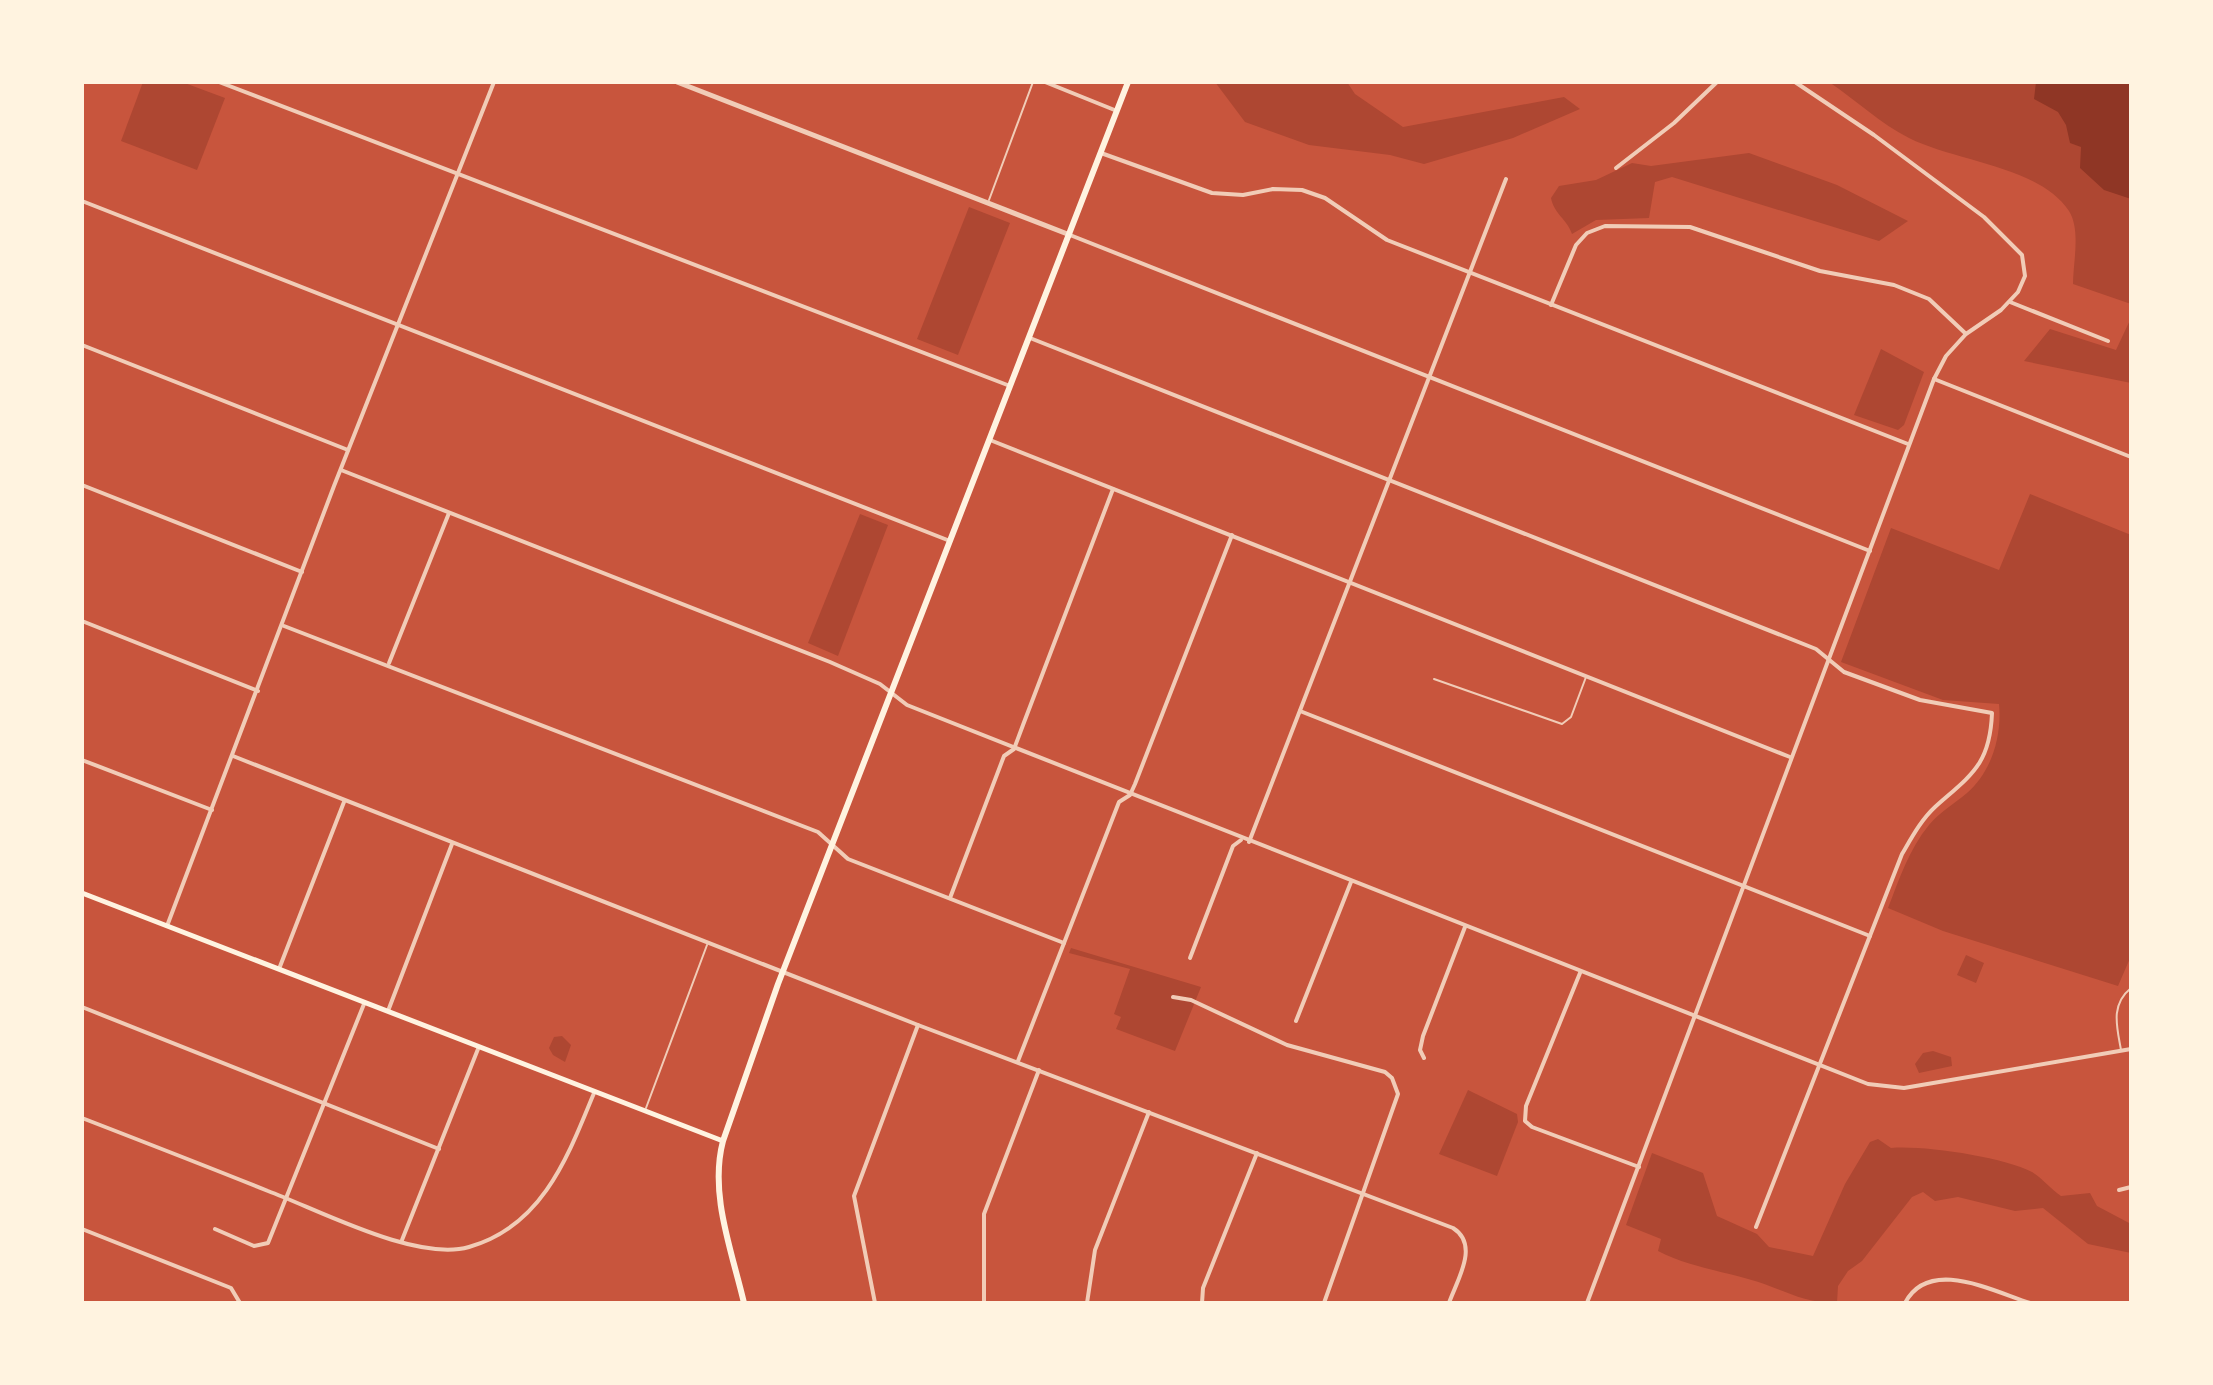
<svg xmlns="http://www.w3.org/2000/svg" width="2213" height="1385" viewBox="0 0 2213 1385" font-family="'Times New Roman',serif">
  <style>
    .green { fill: #ae4732 }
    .water { fill: #8f3625 }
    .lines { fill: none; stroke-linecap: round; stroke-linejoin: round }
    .service { stroke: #f1ccb7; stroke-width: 2 }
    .minor { stroke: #f1ccb7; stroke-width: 4 }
    .tertiary { stroke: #f1ccb7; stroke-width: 5 }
    .secondary { stroke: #fff3e0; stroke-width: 5 }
    .primary { stroke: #fff3e0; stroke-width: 6 }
  </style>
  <rect width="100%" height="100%" fill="#c8553d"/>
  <g class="green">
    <polygon points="143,82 182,82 225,98 197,170 121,141"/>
    <polygon points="1215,82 1347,82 1355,94 1403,127 1564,97 1580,109 1513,138 1424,164 1390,155 1309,145 1245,122"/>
    <path d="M1829 82H2131V304L2073 284C2073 263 2081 230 2069 211 2039 166 1957 162 1909 138 1881 124 1856 100 1829 82Z"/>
    <path d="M1749 153 1837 185 1908 221 1879 241 1672 177 1655 182 1649 218 1596 220 1572 234C1567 219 1554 214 1551 198L1559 186 1596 180 1632 163 1651 166Z"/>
    <polygon points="969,207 1010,223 958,355 917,339"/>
    <polygon points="2131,318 2131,383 2024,361 2050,329 2116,350"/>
    <polygon points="1881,349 1924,372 1904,425 1898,430 1854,415"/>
    <path d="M2030 494 2131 535V956L2118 986 1943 931 1888 908C1899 880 1909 849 1929 825 1940 812 1954 804 1967 793 1992 771 2002 736 1999 704L1943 700 1841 662 1891 528 1999 570Z"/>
    <polygon points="860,514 888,525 838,656 808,643"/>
    <polygon points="1071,948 1201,987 1175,1051 1116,1029 1121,1017 1114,1014 1130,969 1069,953"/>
    <polygon points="1966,955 1984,963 1976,983 1957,975"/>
    <polygon points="562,1036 571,1045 565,1062 553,1055 549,1048 554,1037"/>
    <polygon points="1933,1051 1951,1057 1952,1066 1919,1073 1915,1064 1923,1053"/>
    <polygon points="1468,1090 1517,1114 1518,1122 1497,1176 1439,1154"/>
    <path d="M1878 1139 1891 1148C1923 1145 2003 1157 2032 1172 2042 1178 2051 1189 2061 1196L2090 1193 2097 1206 2131 1224V1253L2088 1244 2043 1208 2015 1211 1958 1197 1935 1201 1923 1192 1912 1197 1862 1261 1848 1271 1838 1286 1837 1303C1799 1303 1782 1288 1748 1279 1717 1270 1687 1266 1658 1251L1661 1239 1626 1225 1652 1153 1703 1173 1717 1216 1757 1234 1769 1247 1813 1256 1845 1184 1870 1142Z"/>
  </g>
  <polygon class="water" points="2036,82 2131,82 2131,199 2104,190 2080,168 2081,147 2070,143 2066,125 2058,112 2034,99"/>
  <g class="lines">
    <g class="service">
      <polyline points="989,200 1033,82"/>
      <polyline points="1434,679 1562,724 1571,717 1586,677"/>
      <path d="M2121 1050C2117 1027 2110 1005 2131 988"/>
      <polyline points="646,1108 707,945"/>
    </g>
    <g class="minor">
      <polyline points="219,82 1010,386"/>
      <polyline points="1045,82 1117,111"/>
      <polyline points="1101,153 1212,193 1243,195 1273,189 1302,190 1325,198 1387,240 1908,444"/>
      <polyline points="1616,168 1674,123 1717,82"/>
      <polyline points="82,201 950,541"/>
      <polyline points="1070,235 1870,551"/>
      <polyline points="2010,302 2108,341"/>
      <polyline points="1551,305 1576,245 1587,233 1605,226 1690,227 1820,271 1894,285 1929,299 1965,333"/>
      <path d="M1030 338 1816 649 1844 672 1920 700 1992 713C1990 765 1971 775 1935 807 1921 820 1912 837 1902 854L1756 1227"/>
      <polyline points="82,345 348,450"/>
      <polyline points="1934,379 2131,457"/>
      <polyline points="990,440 1790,757"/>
      <polyline points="341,470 830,662 880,684 907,705 1868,1084 1904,1088 2131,1049"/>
      <polyline points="82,485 302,572"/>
      <polyline points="82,621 258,691"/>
      <polyline points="284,626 818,832 848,859 1064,943"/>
      <polyline points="389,663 449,513"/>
      <polyline points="1300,711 1870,936"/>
      <path d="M233 756 918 1025 1453 1228C1480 1245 1457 1280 1449 1303"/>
      <polyline points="82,760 212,810"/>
      <polyline points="1249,842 1506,179"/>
      <polyline points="950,898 1004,756 1014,749 1023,725 1113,489"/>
      <polyline points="167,926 334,486 494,82"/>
      <polyline points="1190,958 1233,846 1241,840"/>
      <polyline points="279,969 344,802"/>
      <polyline points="1580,973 1526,1106 1525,1121 1532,1127 1639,1167"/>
      <polyline points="1173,997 1191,1000 1287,1045 1385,1072 1392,1078 1398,1094 1324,1303"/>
      <polyline points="82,1007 439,1149"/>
      <polyline points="388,1011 452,844"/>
      <polyline points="1296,1021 1351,882"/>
      <polyline points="1424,1058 1420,1050 1423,1036 1465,927"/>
      <polyline points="1018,1061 1119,802 1130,795 1135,784 1232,535"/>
      <path d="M82 1118C144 1142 206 1166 268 1191 319 1210 416 1262 469 1247 543 1226 568 1156 594 1093"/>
      <polyline points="2119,1190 2131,1187"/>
      <polyline points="82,1229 231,1288 240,1303"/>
      <polyline points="215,1229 254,1246 268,1243 364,1004"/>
      <polyline points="402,1240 478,1049"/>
      <polyline points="875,1303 854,1196 918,1025"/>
      <polyline points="984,1303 984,1214 1039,1070"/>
      <polyline points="1087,1303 1095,1250 1149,1112"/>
      <polyline points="1202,1303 1203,1288 1257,1153"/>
      <polyline points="1587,1303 1934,379 1946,356 1966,334 2001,310 2018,292 2025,276 2022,255 1984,217 1874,135 1795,82"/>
      <path d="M1905 1303C1929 1257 1992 1291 2030 1303"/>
    </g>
    <polyline class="tertiary" points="677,82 1070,235"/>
    <polyline class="secondary" points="82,893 723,1141"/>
    <path class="primary" d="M744 1303C732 1251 709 1194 723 1141L778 984 1128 82"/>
  </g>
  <rect width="2213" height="1385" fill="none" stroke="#fff3e0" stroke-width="168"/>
</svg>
